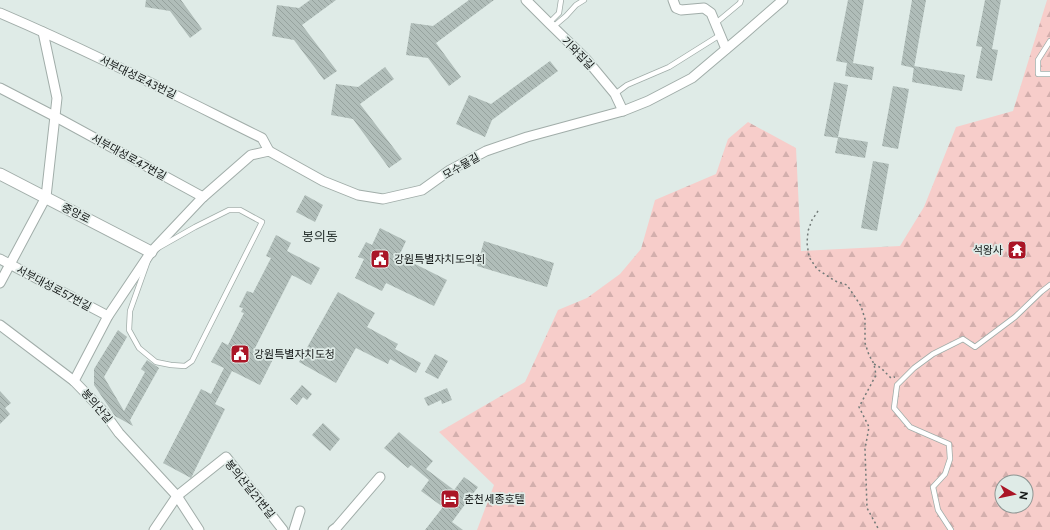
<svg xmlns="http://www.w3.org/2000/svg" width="1050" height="530" viewBox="0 0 1050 530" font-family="Figtree,'Noto Sans KR',sans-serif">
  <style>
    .forest { fill: url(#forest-firs); fill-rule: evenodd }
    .building { fill: url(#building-back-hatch) }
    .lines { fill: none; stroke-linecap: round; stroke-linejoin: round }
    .service-casing { stroke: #a1ada9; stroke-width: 6 }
    .minor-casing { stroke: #a1ada9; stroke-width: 11 }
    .tertiary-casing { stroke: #a1ada9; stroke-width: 13 }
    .path { stroke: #727a78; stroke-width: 1.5; stroke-dasharray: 2 3; stroke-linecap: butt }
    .service { stroke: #fff; stroke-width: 4.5 }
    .minor { stroke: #fff; stroke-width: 9 }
    .tertiary { stroke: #fff; stroke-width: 11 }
    .labels { text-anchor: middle; stroke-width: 3.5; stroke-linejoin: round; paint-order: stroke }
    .street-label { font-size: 11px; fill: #131716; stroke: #dfebe7 }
    .poi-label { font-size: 11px; fill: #131716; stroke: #dfebe7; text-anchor: start }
    .quarter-label { font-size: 13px; fill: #293330; stroke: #dfebe7 }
  </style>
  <defs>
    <pattern id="forest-firs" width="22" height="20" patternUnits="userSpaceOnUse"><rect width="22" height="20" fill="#f7cdca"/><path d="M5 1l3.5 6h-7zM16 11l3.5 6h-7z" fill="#d3afad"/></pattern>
    <pattern id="building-back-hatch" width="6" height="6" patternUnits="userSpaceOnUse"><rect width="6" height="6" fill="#b0bdb9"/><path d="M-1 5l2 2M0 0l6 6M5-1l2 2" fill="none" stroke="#96a29e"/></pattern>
  </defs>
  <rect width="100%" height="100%" fill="#dfebe7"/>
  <path class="forest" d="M1047 0H1050V530H477L494 485 439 432 525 382 558 310 587 298 620 274 641 249 655 200 716 174 728 139 748 122 796 148 801 251 900 246 924 207 956 127 1013 111ZM1002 482H1026V506H1002Z"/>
  <g class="building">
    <polygon points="146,0 181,0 202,29 190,38 170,11 145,7"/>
    <polygon points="310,0 336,0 302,25 337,71 324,80 294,40 272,36 277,5 299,8"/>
    <polygon points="469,0 494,0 436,43 461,77 449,86 428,58 406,55 411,23 433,26"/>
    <polygon points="848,0 864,0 853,63 874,67 872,80 845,76 847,63 836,61"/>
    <polygon points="912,0 926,0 914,68 901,65"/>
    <polygon points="985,0 1001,0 992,49 998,50 992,81 976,78 982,47 976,46"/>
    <polygon points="550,61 558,71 492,120 485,137 456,124 469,95 491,104"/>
    <polygon points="914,66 965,75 962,91 912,82"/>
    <polygon points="385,67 394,79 360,104 402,159 389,168 353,119 331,115 336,84 358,87"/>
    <polygon points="834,82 848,85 838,137 868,142 865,158 835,153 838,138 824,136"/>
    <polygon points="893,86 909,89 898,149 882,146"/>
    <polygon points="873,161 889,164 877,231 861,228"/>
    <polygon points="305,195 323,205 315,222 296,212"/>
    <polygon points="380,228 406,241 399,256 447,280 434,306 386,283 382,291 355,278 364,259 358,257 366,242 372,245"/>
    <polygon points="276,235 291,243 287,251 320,268 311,285 292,275 254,350 273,359 260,385 232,371 215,404 225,409 191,478 163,463 201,389 211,394 224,368 211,362 222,342 228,345 244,313 241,312 243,308 239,307 247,291 253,293 271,258 266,256"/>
    <polygon points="484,241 554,263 547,287 477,266"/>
    <polygon points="338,292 375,313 367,327 398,344 395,349 421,363 416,373 390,359 388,364 356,348 336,383 299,362"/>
    <polygon points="118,330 127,337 104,377 124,411 145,372 141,369 147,360 159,368 130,420 133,426 115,416 94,385 94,369"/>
    <polygon points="435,354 448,361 438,379 425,372"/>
    <polygon points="302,385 312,394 307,400 303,397 297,405 290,399"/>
    <polygon points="447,388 452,400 442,404 441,400 428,406 424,398"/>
    <polygon points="0,391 11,403 5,408 10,414 0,424"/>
    <polygon points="323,423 340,439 330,451 312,435"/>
    <polygon points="399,432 433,461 426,469 454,490 464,477 478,487 452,522 463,530 425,530 443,507 421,491 429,480 411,465 408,468 384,448"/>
  </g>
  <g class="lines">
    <g class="service-casing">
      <g id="service">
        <polyline points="549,23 559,13 561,0"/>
        <polyline points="716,23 740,3 741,0"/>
        <polyline points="553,27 566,16 576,5 584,0"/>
        <polyline points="1050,41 1038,60 1038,74 1050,74"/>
        <polyline points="615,94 627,85 669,67 720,35"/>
        <polygon points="229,210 240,210 262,222 192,361 185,366 171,365 156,362 139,348 129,330 130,311 151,252 195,227"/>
        <polyline points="951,530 938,510 933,487 945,474 950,459 949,444 910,427 894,408 897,385 914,368 933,354 963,339 975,347 1015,317 1041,292 1050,285"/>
      </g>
    </g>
    <g class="minor-casing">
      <g id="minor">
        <polyline points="526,0 549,23 586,59 615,94 623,111"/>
        <polyline points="673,0 676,8 681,10 704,8 711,13 726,49"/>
        <path d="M0 13C89 51 175 95 262 138L269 151"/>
        <polyline points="0,88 56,117 203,197"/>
        <polyline points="0,259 108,316"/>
        <polyline points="0,283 46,197 57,98 43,32"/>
        <polyline points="0,325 74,381"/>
        <polyline points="154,530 177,496 226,457 283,530"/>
        <polyline points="199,530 177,496 119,433 103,411 74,381 108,316 151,252 203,197 251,155 269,151 323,181 358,195 383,199 422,190 450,170 486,151 527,137 623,111 648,101 692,78 744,34 783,0"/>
        <polyline points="294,530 300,511"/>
        <polyline points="333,530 337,527 380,477"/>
      </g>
    </g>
    <g class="tertiary-casing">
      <polyline id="tertiary" points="0,174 151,252"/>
    </g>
    <g class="path">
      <polyline points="818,211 812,220 808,231 807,243 809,257 817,269 835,281 847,285 861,306 865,319 865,343 869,355 874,364 876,375 859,407 869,427 865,449 867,508 879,530"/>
      <polyline points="874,364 881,368 891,378 895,377"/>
    </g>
    <use href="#service" class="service"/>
    <use href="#minor" class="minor"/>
    <use href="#tertiary" class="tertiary"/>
  </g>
  <defs>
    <g id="temple-square" transform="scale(1)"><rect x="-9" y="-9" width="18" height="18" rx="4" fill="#aa1526" stroke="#dfebe7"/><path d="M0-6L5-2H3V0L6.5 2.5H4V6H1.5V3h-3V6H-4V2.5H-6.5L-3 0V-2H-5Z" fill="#fff"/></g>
    <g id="civic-square" transform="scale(1)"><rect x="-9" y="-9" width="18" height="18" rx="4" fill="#aa1526" stroke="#dfebe7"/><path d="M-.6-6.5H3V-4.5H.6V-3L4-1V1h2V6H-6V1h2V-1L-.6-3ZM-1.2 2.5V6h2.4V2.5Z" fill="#fff"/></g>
    <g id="hotel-square" transform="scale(1)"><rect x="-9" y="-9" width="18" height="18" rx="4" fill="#aa1526" stroke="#dfebe7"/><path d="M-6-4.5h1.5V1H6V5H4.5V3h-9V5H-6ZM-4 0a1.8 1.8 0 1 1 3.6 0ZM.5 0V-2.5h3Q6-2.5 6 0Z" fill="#fff"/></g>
  </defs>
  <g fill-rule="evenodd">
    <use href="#temple-square" x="1017" y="250"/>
    <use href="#civic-square" x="380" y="259"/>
    <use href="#civic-square" x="240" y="354"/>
    <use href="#hotel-square" x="450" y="499"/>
  </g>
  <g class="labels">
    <g class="street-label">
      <text transform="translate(578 53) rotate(46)" y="4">기와집길</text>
      <text transform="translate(138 77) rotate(26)" y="4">서부대성로43번길</text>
      <text transform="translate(129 157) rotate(29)" y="4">서부대성로47번길</text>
      <text transform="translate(461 166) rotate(-30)" y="4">모수물길</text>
      <text transform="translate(76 213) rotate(27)" y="4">중앙로</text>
      <text transform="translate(54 288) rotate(28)" y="4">서부대성로57번길</text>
      <text transform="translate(97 406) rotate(49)" y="4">봉의산길</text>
      <text transform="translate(250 489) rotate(51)" y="4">봉의산길21번길</text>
    </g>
    <g class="poi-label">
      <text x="1003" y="254" text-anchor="end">석왕사</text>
      <text x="394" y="263">강원특별자치도의회</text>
      <text x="254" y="358">강원특별자치도청</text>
      <text x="464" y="503">춘천세종호텔</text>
    </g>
    <g class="quarter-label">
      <text x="320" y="241">봉의동</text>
    </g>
  </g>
  <g transform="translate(1014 494) rotate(99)"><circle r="19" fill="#dfebe7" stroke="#8d9693"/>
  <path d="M0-3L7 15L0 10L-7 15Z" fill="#aa1526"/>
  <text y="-6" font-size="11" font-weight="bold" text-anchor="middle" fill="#131716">N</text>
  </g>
</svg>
